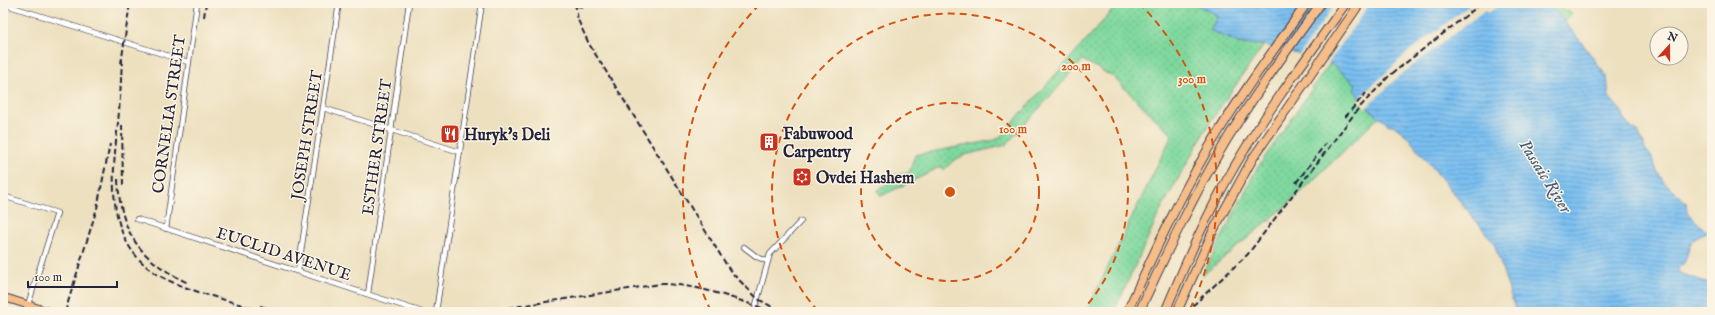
<svg xmlns="http://www.w3.org/2000/svg" width="1715" height="315" viewBox="0 0 1715 315" font-family="'IM FELL English',serif">
  <style>
    .grass { fill: url(#grass-dots); stroke: #507d6c }
    .water { fill: url(#water-rules); stroke: #4e7096 }
    .pier { fill: #ede0bf }
    .lines { fill: none; stroke-linecap: round; stroke-linejoin: round }
    .street-casing { stroke: #403e4f; stroke-width: 6 }
    .primary-casing { stroke: #403e4f; stroke-width: 9 }
    .highway-casing { stroke: #403e4f; stroke-width: 10 }
    .street { stroke: #fff; stroke-width: 4.5 }
    .primary { stroke: #f7bd88; stroke-width: 7 }
    .highway { stroke: #f7bd88; stroke-width: 8 }
    .rail { stroke: #22223b; stroke-width: 2; stroke-dasharray: 6 3; stroke-linecap: butt }
    .ring { fill: none; stroke: #d45411; stroke-width: 2; stroke-dasharray: 7 5 }
    .labels { text-anchor: middle; stroke-width: 3; stroke-linejoin: round; paint-order: stroke }
    .street-label { font-size: 16px; fill: #22223b; stroke: #fcf5e5 }
    .poi-label { font-size: 16px; font-weight: bold; fill: #22223b; stroke: #fcf5e5; text-anchor: start }
    .water-label { font-size: 17px; font-style: italic; fill: #41597b; stroke: #fcf5e5 }
    .centre { fill: #d45411; stroke: #fcf5e5; stroke-width: 2 }
    .ring-label { font-size: 12px; text-anchor: middle; font-weight: bold; fill: #d45411; stroke: #fcf5e5; stroke-width: 3; stroke-linejoin: round; paint-order: stroke }
  </style>
  <defs>
    <pattern id="grass-dots" width="8" height="8" patternUnits="userSpaceOnUse"><rect width="8" height="8" fill="#7fd89e"/><path d="M2 2h.1M6 6h.1" fill="none" stroke="#6db989" stroke-width="1.8" stroke-linecap="round"/></pattern>
    <pattern id="water-rules" width="6" height="5" patternUnits="userSpaceOnUse"><rect width="6" height="5" fill="#7abff1"/><path d="M0 2.5h6" fill="none" stroke="#649bc4"/></pattern>
  </defs>
  <rect width="100%" height="100%" fill="#fcf5e5"/>
  <filter id="ink" filterUnits="userSpaceOnUse"><feTurbulence type="fractalNoise" baseFrequency=".025" numOctaves="2"/><feDisplacementMap in="SourceGraphic" scale="8" xChannelSelector="R" yChannelSelector="G"/><feConvolveMatrix kernelMatrix="1 2 1 2 8 2 1 2 1" color-interpolation-filters="sRGB"/></filter>
  <filter id="wash" filterUnits="userSpaceOnUse"><feTurbulence type="fractalNoise" baseFrequency=".012" numOctaves="4" result="noise"/><feDisplacementMap in="SourceGraphic" scale="16" xChannelSelector="R" yChannelSelector="G"/><feGaussianBlur stdDeviation="0.9" result="paint"/><feColorMatrix in="noise" values="0 0 0 0 0 0 0 0 0 0 0 0 0 0 0 0 0 1.4 0 .05"/><feComposite in="paint" operator="in"/></filter>
  <g filter="url(#wash)">
    <rect width="100%" height="100%" fill="#ede0bf"/>
    <g class="grass">
      <polygon points="1119,3 1194,3 1218,16 1210,30 1241,44 1264,45 1210,122 1160,211 1114,312 1086,312 1172,135 1113,77 1083,60 1006,145 965,155 954,160 944,170 941,166 925,175 881,196 877,190 885,186 894,175 909,173 915,155 995,140 1001,136"/>
      <polygon points="1542,3 1550,3 1572,13 1564,22 1556,11"/>
      <polygon points="1330,63 1356,84 1362,103 1380,116 1293,200 1202,276 1256,170"/>
    </g>
    <polygon class="water" points="1194,3 1542,3 1556,11 1582,43 1607,77 1609,97 1623,113 1625,121 1631,128 1638,131 1644,144 1644,148 1651,156 1657,171 1664,182 1686,202 1687,212 1705,230 1706,233 1696,238 1690,244 1685,262 1678,268 1679,273 1712,284 1712,312 1516,312 1494,243 1406,135 1393,125 1389,125 1362,103 1354,89 1356,84 1330,63 1264,45 1241,44 1210,30 1218,16"/>
    <g class="pier">
      <polygon points="1336,3 1370,3 1327,65 1298,57"/>
      <polygon points="1473,3 1503,3 1488,13 1485,10 1399,76 1366,108 1361,104 1358,99 1407,53"/>
    </g>
  </g>
  <g filter="url(#ink)">
    <g class="lines">
      <g class="street-casing">
        <g id="street">
          <polyline points="574,3 581,5"/>
          <polyline points="3,4 188,62"/>
          <polyline points="323,108 460,152"/>
          <polyline points="3,196 57,213 28,305"/>
          <polyline points="137,219 422,312"/>
          <polyline points="166,229 197,3"/>
          <polyline points="744,247 757,257 767,261"/>
          <polyline points="298,271 339,3"/>
          <polyline points="368,294 409,3"/>
          <polyline points="436,312 482,3"/>
          <polyline points="754,312 770,254 801,221"/>
        </g>
      </g>
      <g class="primary-casing">
        <polyline id="primary" points="3,297 50,312"/>
      </g>
      <g class="highway-casing">
        <g id="highway">
          <path d="M1127 312C1152 257 1177 202 1208 149 1238 98 1273 51 1307 3"/>
          <path d="M1139 312C1166 254 1193 196 1226 141 1255 93 1289 48 1321 3"/>
          <path d="M1165 312C1186 262 1208 211 1236 164 1269 108 1308 56 1346 3"/>
          <polyline points="1177,312 1213,231 1253,158 1360,3"/>
        </g>
      </g>
      <use href="#street" class="street"/>
      <use href="#primary" class="primary"/>
      <use href="#highway" class="highway"/>
      <g class="rail">
        <polyline points="575,3 578,20 589,44 731,272 758,299 781,312"/>
        <polyline points="204,17 206,3"/>
        <path d="M122 59C121 81 120 102 118 123 111 185 104 252 172 282 202 295 235 302 265 312"/>
        <polyline points="121,64 130,3"/>
        <polyline points="1345,117 1366,93"/>
        <polyline points="122,125 123,185"/>
        <path d="M118 179C120 234 140 259 188 283"/>
        <polyline points="1296,183 1326,143"/>
        <polyline points="260,306 280,312"/>
        <polyline points="65,312 97,208 110,144"/>
        <path d="M482 312 660 284C698 284 732 298 768 310"/>
        <polyline points="1186,312 1248,254 1358,109 1389,76 1482,3"/>
      </g>
    </g>
  </g>
  <g class="ring">
    <circle cx="950" cy="192" r="89"/>
    <path d="M818 311A178 178 0 1 1 1082 311"/>
    <path d="M711 311A267 267 0 0 1 761 3M1139 3A267 267 0 0 1 1189 311"/>
  </g>
  <defs>
    <g id="restaurant-square" transform="scale(1)"><rect x="-9" y="-9" width="18" height="18" rx="4" fill="#c8321e" stroke="#fcf5e5"/><path d="M-5-6h1v4h1v-4h1v4h1v-4h1v5L-1.5 .5V6h-2V.5L-5-1ZM5-6V6H3V1.5H1.5Q1.5-4 5-6Z" fill="#fff"/></g>
    <g id="building-square" transform="scale(1)"><rect x="-9" y="-9" width="18" height="18" rx="4" fill="#c8321e" stroke="#fcf5e5"/><path d="M-4-6H4V6H1V3H-1V6H-4ZM-2.5-4.3h1.7v1.8h-1.7ZM.8-4.3h1.7v1.8H.8ZM-2.5-1h1.7V.8h-1.7ZM.8-1h1.7V.8H.8Z" fill="#fff"/></g>
    <g id="synagogue-square" transform="scale(1)"><rect x="-9" y="-9" width="18" height="18" rx="4" fill="#c8321e" stroke="#fcf5e5"/><path d="M0-6.5L5.6 3.2H-5.6ZM0 6.5L5.6-3.2H-5.6Z" fill="#fff"/></g>
  </defs>
  <g fill-rule="evenodd">
    <use href="#restaurant-square" x="450" y="134"/>
    <use href="#building-square" x="769" y="142"/>
    <use href="#synagogue-square" x="802" y="177"/>
  </g>
  <g class="labels">
    <g class="street-label">
      <text transform="translate(168 114) rotate(-82)" y="6">CORNELIA STREET</text>
      <text transform="translate(306 135) rotate(-81)" y="6">JOSEPH STREET</text>
      <text transform="translate(376 147) rotate(-82)" y="6">ESTHER STREET</text>
      <text transform="translate(284 253) rotate(18)" y="6">EUCLID AVENUE</text>
    </g>
    <g class="poi-label">
      <text x="783" y="139">Fabuwood<tspan x="783" dy="18">Carpentry</tspan></text>
      <text x="464" y="140">Huryk's Deli</text>
      <text x="816" y="183">Ovdei Hashem</text>
    </g>
    <g class="water-label">
      <text transform="translate(1546 176) rotate(58)" y="6">Passaic River</text>
    </g>
  </g>
  <circle cx="950" cy="192" r="6" class="centre"/>
  <g class="ring-label">
    <text x="1076" y="70">200 m</text>
    <text x="1192" y="83">300 m</text>
    <text x="1013" y="133">100 m</text>
  </g>
  <rect width="1715" height="315" fill="none" stroke="#fcf5e5" stroke-width="16"/>
  <g transform="translate(1669 46) rotate(21)"><circle r="19" fill="#fcf5e5" stroke="#a5a1a1"/>
  <path d="M0-3L7 15L0 10L-7 15Z" fill="#c8321e"/>
  <text y="-6" font-size="11" font-weight="bold" text-anchor="middle" fill="#22223b">N</text>
  </g>
  <path d="M28 281v6h89v-6" fill="none" stroke="#22223b" stroke-width="2"/>
  <text x="34" y="281" font-size="12" fill="#22223b" stroke="#fcf5e5" stroke-width="3" paint-order="stroke">100 m</text>
</svg>
